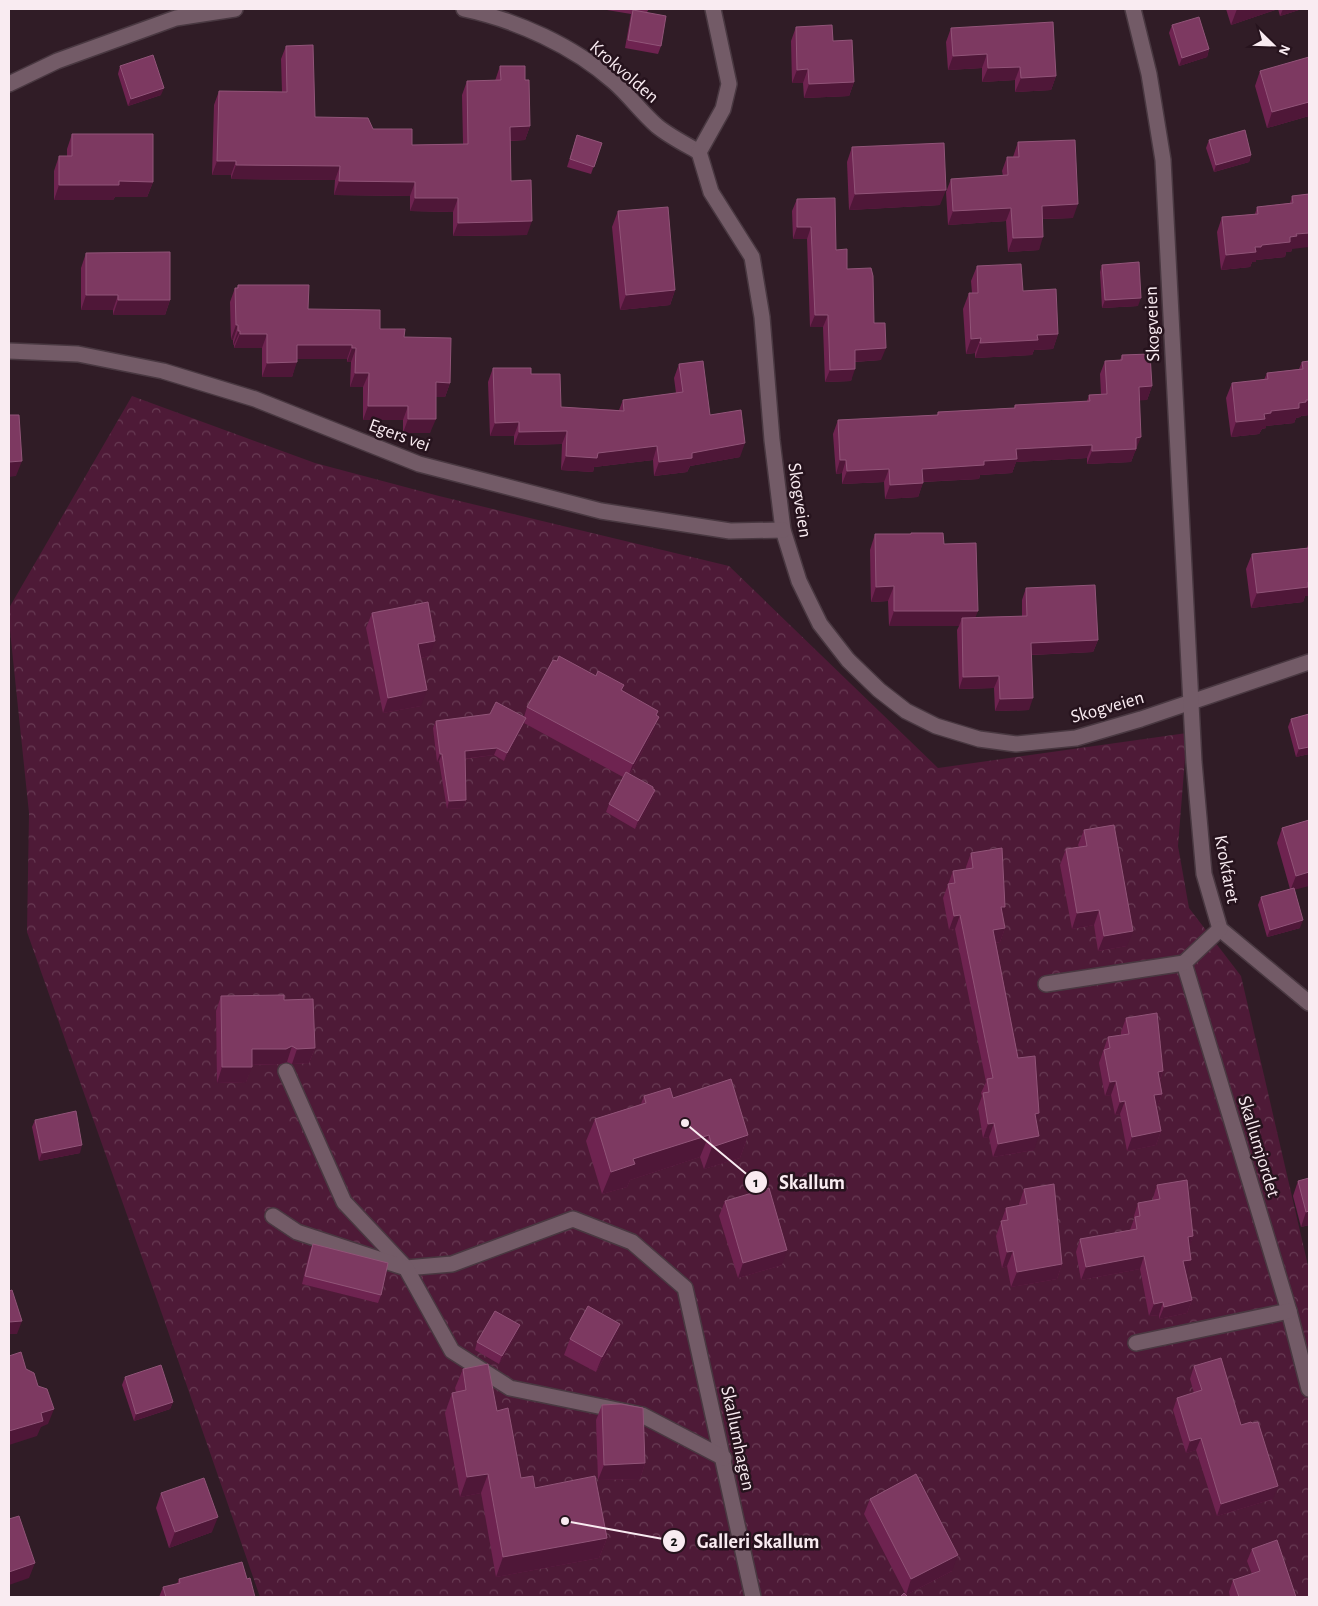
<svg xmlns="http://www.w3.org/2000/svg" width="1318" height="1606" viewBox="0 0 1318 1606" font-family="'Alegreya Sans',sans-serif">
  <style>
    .park { fill: url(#park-crowns) }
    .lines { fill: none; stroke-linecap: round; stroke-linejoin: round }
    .minor-casing { stroke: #493841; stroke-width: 18 }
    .minor { stroke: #735b67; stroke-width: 15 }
    .wall { fill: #6e2350 }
    .shaded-wall { fill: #4f1738 }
    .building { fill: #7d3961; stroke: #915478 }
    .labels { text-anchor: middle; stroke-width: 5; stroke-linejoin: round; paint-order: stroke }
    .street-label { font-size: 19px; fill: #f9ebf1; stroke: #26131d }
    .leader { fill: none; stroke: #f9ebf1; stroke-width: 2 }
    .callout-dot { fill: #f9ebf1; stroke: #26131d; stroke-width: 2 }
    .mark-label { font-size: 15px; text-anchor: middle; font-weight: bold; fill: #111 }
    .callout-label { font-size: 20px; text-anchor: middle; font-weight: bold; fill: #f9ebf1; stroke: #26131d; stroke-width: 5; stroke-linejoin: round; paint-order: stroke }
  </style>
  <defs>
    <pattern id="park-crowns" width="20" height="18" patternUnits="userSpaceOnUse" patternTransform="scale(1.25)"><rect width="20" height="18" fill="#4e1a37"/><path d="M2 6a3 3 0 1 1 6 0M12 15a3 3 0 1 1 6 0" fill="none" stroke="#683b54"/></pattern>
  </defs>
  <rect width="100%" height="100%" fill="#301c26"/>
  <polygon class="park" points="132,396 315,463 439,496 729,566 938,768 1187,733 1178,846 1189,908 1241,976 1309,1270 1309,1597 260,1597 162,1314 27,932 29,813 9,621 9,608"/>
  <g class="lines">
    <g class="minor-casing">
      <g id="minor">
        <path d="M464 9C516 20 574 46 614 82 629 95 641 112 657 126 669 136 685 144 699 152"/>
        <polyline points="713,9 729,84 723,109 699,152 711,192 752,257 762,317 772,440 783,530 799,581 820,624 848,660 879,690 906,711 936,726 979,739 1016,744 1076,738 1141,719 1309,662"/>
        <polyline points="1133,9 1149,74 1163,160 1194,762 1204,874 1220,929 1309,1003"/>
        <polyline points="9,84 57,61 176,18 235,9"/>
        <polyline points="9,351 78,354 163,371 255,399 419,464 601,511 730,531 783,530"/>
        <polyline points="1220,929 1184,963 1289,1311 1309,1389"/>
        <polyline points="1046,984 1184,963"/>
        <polyline points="286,1071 344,1202 406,1268 452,1264 573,1219 632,1242 685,1288 753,1597"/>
        <polyline points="273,1216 297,1232 406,1268 452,1351 510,1388 642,1415 724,1458"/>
        <polyline points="1136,1343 1289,1311"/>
      </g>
    </g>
    <use href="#minor" class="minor"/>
  </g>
  <g class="wall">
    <polygon points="601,9 649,9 647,12 661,46 658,54 625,48 631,14"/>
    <polygon points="1226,9 1302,9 1280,16 1278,9 1231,25"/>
    <polygon points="1172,25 1209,49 1207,57 1179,66 1169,33"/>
    <polygon points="796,27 833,41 854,82 849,96 804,98 803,83 792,83 791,41"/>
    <polygon points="951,28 1056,76 1051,90 1015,92 1015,80 982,82 982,68 948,70 946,42"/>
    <polygon points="286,46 315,117 373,129 412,145 463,144 462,95 467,81 495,81 500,66 525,80 530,126 525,140 510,141 511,181 527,235 453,236 453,212 410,211 410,196 334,195 335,180 231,179 231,175 212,175 214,105 219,91 282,92 281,59"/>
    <polygon points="1309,57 1309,116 1267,128 1255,86 1260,71"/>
    <polygon points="120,66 161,95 128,106 118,74"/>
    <polygon points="72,134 153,182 147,197 115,197 113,200 54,200 54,171 59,156 67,156 67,149"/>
    <polygon points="577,135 602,143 591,174 567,167"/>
    <polygon points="1209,140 1251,155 1249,162 1214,172 1206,148"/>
    <polygon points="1018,142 1073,218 1043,219 1039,250 1008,252 1006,221 948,225 946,192 951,179 1003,176 1002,171 1007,157 1013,157"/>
    <polygon points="852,147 940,205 849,210 847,162"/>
    <polygon points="1309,194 1291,252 1286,252 1285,257 1256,260 1256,262 1252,262 1250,267 1221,270 1217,232 1222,217 1255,214 1257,207 1290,203 1292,196"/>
    <polygon points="797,199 836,250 847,269 874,323 881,360 855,362 851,381 825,382 823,327 810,327 807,239 793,239 792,211"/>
    <polygon points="618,211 675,290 670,305 620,310 612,227"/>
    <polygon points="86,253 170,300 165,315 113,315 113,310 81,310 81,268"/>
    <polygon points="1102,265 1138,306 1102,308 1100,272"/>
    <polygon points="977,266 1023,291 1058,334 1053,349 1034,350 1032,355 975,358 975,353 966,354 963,309 969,293 972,293 971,281"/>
    <polygon points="238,285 308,309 380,329 404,337 450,383 445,397 436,397 430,433 403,433 403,420 363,420 363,387 350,387 351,362 347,362 347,359 297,359 292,377 262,377 262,348 234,348 234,345 233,345 233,340 231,339 230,302 235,288 237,288"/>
    <polygon points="1122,355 1152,386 1147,400 1139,400 1136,451 1135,451 1131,462 1087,464 1087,458 1016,462 1012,473 980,475 979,479 923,482 918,497 885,499 884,482 842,484 842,473 836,474 833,434 838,420 937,415 938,412 1014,408 1015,405 1087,401 1089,395 1101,394 1100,374 1105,361 1120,360"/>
    <polygon points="1309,361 1309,415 1301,416 1300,417 1296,418 1294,423 1266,426 1266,428 1262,429 1259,434 1231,437 1226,398 1232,383 1264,380 1267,373 1299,369 1302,362"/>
    <polygon points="679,364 710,415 740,457 690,466 687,472 654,476 653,460 594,467 593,472 561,470 562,444 514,445 514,436 490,436 488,382 493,368 531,374 561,407 619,410 623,400 676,393 674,378"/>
    <polygon points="875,534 944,544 975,617 1022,616 1022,600 1026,588 1098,640 1093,652 1032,655 1029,710 995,711 994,688 959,689 957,630 959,626 889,626 888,601 871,602 870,550"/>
    <polygon points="1309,541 1309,596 1305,596 1303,602 1251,608 1246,569 1252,554 1307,548"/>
    <polygon points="372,613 429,656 421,658 421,706 383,713 366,628"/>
    <polygon points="596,676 624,685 622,690 657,715 653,732 630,774 655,790 653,798 635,829 606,812 609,804 623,777 524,723 504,761 494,755 465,759 466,800 463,808 447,809 439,761 437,762 433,728 436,721 524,717 527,707"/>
    <polygon points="1291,719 1309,754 1296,757 1288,727"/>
    <polygon points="1309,820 1294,890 1300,928 1267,937 1258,905 1261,897 1290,889 1277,843 1282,828"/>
    <polygon points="1084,830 1127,946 1098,951 1094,925 1072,929 1060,865 1066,849 1079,847 1078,845"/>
    <polygon points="971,853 1002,915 1005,928 1000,942 996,943 1018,1058 1036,1120 1034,1150 993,1157 989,1137 983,1138 978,1107 982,1096 981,1093 986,1082 955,929 949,930 943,898 953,871 966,869 966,867"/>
    <polygon points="221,996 284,1000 315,1048 309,1063 292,1064 287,1062 280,1064 252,1065 246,1082 217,1083 216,1011"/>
    <polygon points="1126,1018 1163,1071 1160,1080 1162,1094 1157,1108 1161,1131 1156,1145 1127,1151 1120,1114 1115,1115 1111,1095 1105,1096 1099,1063 1108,1037 1121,1035 1121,1032"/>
    <polygon points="644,1096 673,1098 748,1135 740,1158 704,1169 700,1157 630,1180 627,1187 602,1194 586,1141 595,1119 641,1104"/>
    <polygon points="35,1120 80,1153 39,1161 32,1127"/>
    <polygon points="1309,1178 1309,1225 1301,1227 1293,1196 1298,1181"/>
    <polygon points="1157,1185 1193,1236 1189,1247 1187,1273 1186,1273 1192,1300 1187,1313 1159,1319 1159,1315 1149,1316 1140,1269 1081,1280 1076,1252 1080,1239 1130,1230 1134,1219 1134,1216 1138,1203 1153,1201 1153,1198"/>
    <polygon points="1024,1189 1062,1264 1057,1279 1011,1287 1007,1266 1002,1268 996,1236 1006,1208 1019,1206 1019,1204"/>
    <polygon points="725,1201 782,1265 738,1278 719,1216"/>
    <polygon points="313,1244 381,1295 378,1303 302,1284 310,1251"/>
    <polygon points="620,1324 615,1339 596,1372 564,1355 570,1339"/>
    <polygon points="517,1333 499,1364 475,1350 477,1342"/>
    <polygon points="1194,1366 1241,1425 1273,1499 1217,1516 1196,1450 1186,1453 1173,1410 1177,1398 1194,1393 1190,1379"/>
    <polygon points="463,1369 497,1411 521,1478 607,1538 599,1558 496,1577 481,1493 460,1497 445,1413 452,1393 456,1392 455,1388"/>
    <polygon points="125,1377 173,1402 170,1409 134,1421 122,1385"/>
    <polygon points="602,1405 645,1463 640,1479 598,1480 596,1420"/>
    <polygon points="161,1493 212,1532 169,1548 156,1508"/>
    <polygon points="870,1499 952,1571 906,1595 864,1514"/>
    <polygon points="1252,1549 1296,1597 1230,1597 1229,1592 1233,1580 1252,1574 1247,1561"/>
    <polygon points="179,1579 247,1579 255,1597 159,1597 163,1587 177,1584"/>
  </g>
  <g class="shaded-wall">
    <polygon points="1237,9 1278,9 1231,25"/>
    <polygon points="1283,9 1302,9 1280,16"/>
    <polygon points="1209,49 1207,57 1179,66 1182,58"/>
    <polygon points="987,54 982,68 948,70 953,56"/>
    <polygon points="1020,67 1015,80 982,82 988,68"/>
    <polygon points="808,69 803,83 792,83 797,70"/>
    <polygon points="1056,76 1051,90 1015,92 1021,78"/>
    <polygon points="854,82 849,96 804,98 809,84"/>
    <polygon points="164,88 161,95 128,106 131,99"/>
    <polygon points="1309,102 1309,116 1267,128 1272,112"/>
    <polygon points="530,126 525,140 505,141 510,127"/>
    <polygon points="1251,155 1249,162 1214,172 1216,165"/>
    <polygon points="217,161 236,161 231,175 212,175"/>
    <polygon points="236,165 340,166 335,180 231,179"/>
    <polygon points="119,181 153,182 147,197 115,197 113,200 54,200 59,185"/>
    <polygon points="339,181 415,182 410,196 334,195"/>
    <polygon points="946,190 940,205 849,210 855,194"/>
    <polygon points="415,198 458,198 453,212 410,211"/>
    <polygon points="1078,204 1073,218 1037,219 1042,206"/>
    <polygon points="1011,208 1006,221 948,225 953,211"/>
    <polygon points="532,221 527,235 453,236 458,223"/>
    <polygon points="797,227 811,227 807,239 793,239"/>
    <polygon points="1309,233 1309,247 1292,249 1291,252 1286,252 1285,257 1256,260 1256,262 1252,262 1250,267 1221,270 1226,255 1290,237 1296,234"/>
    <polygon points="1043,237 1039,250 1008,252 1013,238"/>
    <polygon points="675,290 670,305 620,310 626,295"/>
    <polygon points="86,295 118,295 113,310 81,310"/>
    <polygon points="1141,298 1138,306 1102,308 1105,300"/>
    <polygon points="118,300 170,300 165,315 113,315"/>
    <polygon points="815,315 828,315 823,327 810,327"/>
    <polygon points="236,325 238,325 233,340 231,339"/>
    <polygon points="238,331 240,331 234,345 233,345"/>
    <polygon points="240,334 267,334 262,348 234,348"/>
    <polygon points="1058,334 1053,349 1034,350 1032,355 975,358 980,343 1037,335"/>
    <polygon points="981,338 975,353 966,354 971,339"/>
    <polygon points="297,345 352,345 347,359 291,359"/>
    <polygon points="352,348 356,348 351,362 347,362"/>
    <polygon points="886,348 881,360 850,362 855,350"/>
    <polygon points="297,362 292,377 262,377 267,363"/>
    <polygon points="855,369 851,381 825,382 830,370"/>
    <polygon points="355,373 369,373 363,387 350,387"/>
    <polygon points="436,382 450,383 445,397 431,397"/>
    <polygon points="1152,386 1147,400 1134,401 1139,387"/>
    <polygon points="1306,400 1309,400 1309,415 1301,416 1300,417 1296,418 1294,423 1266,426 1266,428 1262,429 1259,434 1231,437 1236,422"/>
    <polygon points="368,406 408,406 403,420 363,420"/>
    <polygon points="408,419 436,419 430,433 403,433"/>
    <polygon points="519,422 514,436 490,436 495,423"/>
    <polygon points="567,431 562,444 514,445 519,432"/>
    <polygon points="1141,437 1131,462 1087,464 1092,451 1136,438"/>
    <polygon points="745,443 740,457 690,466 687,472 654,476 659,462 692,453"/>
    <polygon points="1092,445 1087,458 1016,462 1012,473 980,475 979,479 917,482 922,469 984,461 1016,449"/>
    <polygon points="657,446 653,460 594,467 593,472 561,470 566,456"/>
    <polygon points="840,460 846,460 842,473 836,474"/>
    <polygon points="22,461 16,476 9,477 9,462"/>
    <polygon points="889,469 884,482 842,484 847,471"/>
    <polygon points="923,483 918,497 885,499 890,485"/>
    <polygon points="1309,581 1309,596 1305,596 1303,602 1251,608 1257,593"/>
    <polygon points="894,586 888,601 871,602 876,587"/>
    <polygon points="894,611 978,611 972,626 962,618 959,626 889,626"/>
    <polygon points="1098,640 1093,652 1027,655 1031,643"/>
    <polygon points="435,641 429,656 412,660 418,644"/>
    <polygon points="999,676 994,688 959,689 963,677"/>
    <polygon points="427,690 421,706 383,713 388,698"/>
    <polygon points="1033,698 1029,710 995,711 1000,699"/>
    <polygon points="659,717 653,732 627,779 633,764"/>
    <polygon points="526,718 523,726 504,761 507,753"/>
    <polygon points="1309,747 1309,754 1296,757 1299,749"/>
    <polygon points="497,748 494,755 462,759 465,751"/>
    <polygon points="440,754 442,754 439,761 437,762"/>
    <polygon points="655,790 653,798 635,829 638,821"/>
    <polygon points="466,800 463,808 447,809 449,801"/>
    <polygon points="1309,872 1309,886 1290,891 1296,876"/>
    <polygon points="1001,907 1005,907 1000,920"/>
    <polygon points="1099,910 1094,925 1072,929 1077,913"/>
    <polygon points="960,915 955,929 949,930 954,916"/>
    <polygon points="1303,920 1300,928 1267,937 1270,930"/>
    <polygon points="1005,928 1000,942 988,944 993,930"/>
    <polygon points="1133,931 1127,946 1098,951 1104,936"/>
    <polygon points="292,1046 287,1062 280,1064 246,1065 252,1049"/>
    <polygon points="315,1048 309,1063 292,1064 297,1049"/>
    <polygon points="222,1067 252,1067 246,1082 217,1083"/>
    <polygon points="1163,1071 1158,1085 1158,1072"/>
    <polygon points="1116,1081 1111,1095 1105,1096 1110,1082"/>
    <polygon points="1162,1094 1157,1108 1149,1109 1154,1095"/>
    <polygon points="1125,1101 1120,1114 1115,1115 1120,1102"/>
    <polygon points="1039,1113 1033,1127 1035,1114"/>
    <polygon points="994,1123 989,1137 983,1138 988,1124"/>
    <polygon points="1161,1131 1156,1145 1127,1151 1132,1137"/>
    <polygon points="709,1135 700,1157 630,1180 627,1187 602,1194 611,1172 633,1159"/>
    <polygon points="748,1135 740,1158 704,1169 712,1147"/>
    <polygon points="1039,1136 1034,1150 993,1157 998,1144"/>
    <polygon points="82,1145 80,1153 39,1161 42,1153"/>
    <polygon points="1309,1211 1309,1225 1301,1227 1306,1212"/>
    <polygon points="1193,1236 1189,1249 1188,1237"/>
    <polygon points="787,1250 782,1265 738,1278 743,1263"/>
    <polygon points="1013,1251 1007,1266 1002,1268 1007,1252"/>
    <polygon points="1144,1256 1140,1269 1081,1280 1086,1267"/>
    <polygon points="1191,1260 1187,1273 1179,1274 1183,1261"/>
    <polygon points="1062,1264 1057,1279 1011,1287 1017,1272"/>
    <polygon points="1192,1300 1187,1313 1159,1319 1164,1307"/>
    <polygon points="1163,1302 1159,1315 1149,1316 1154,1304"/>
    <polygon points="22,1321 17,1334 9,1334 9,1322"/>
    <polygon points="620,1324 615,1339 596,1372 602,1357"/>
    <polygon points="520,1325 517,1333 499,1364 502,1356"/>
    <polygon points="173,1402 170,1409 134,1421 136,1414"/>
    <polygon points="54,1409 48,1424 41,1427 37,1436 9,1445 9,1431 41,1413"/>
    <polygon points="1201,1438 1196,1450 1186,1453 1190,1441"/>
    <polygon points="645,1463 640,1479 598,1480 604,1465"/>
    <polygon points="488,1474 481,1493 460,1497 467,1477"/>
    <polygon points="1278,1486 1273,1499 1217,1516 1221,1504"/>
    <polygon points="218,1517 212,1532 169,1548 175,1532"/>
    <polygon points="607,1538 599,1558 496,1577 503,1557"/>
    <polygon points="958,1555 952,1571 906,1595 911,1579"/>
    <polygon points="35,1563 29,1578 9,1585 9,1572"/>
  </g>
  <g class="building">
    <polygon points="633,10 666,16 661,46 628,40"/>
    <polygon points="1199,17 1209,49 1182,58 1172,25"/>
    <polygon points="1053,22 1056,76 1021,78 1020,67 988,68 987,54 953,56 951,28"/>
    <polygon points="832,25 833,41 852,40 854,82 809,84 808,69 797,70 796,27"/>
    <polygon points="313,45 315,117 368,118 373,129 412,129 412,145 468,144 467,81 501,80 500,66 525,66 525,80 529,80 530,126 510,127 511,181 531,180 532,221 458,223 458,198 415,198 415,182 339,181 340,166 236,165 236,161 217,161 219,91 287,92 286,46"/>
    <polygon points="153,55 164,88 131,99 120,66"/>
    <polygon points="1309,57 1309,102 1272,112 1260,71"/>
    <polygon points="1245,130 1251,155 1216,165 1209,140"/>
    <polygon points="72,134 153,134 153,182 119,181 119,185 59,185 59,156 72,156"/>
    <polygon points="577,135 602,143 594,167 570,159"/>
    <polygon points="1075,140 1078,204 1042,206 1043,237 1013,238 1011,208 953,211 951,179 1008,175 1007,157 1019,157 1018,142"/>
    <polygon points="944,143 946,190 855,194 852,147"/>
    <polygon points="1309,194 1309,233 1296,234 1297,236 1290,237 1290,242 1262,245 1261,247 1255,247 1256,252 1226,255 1222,217 1258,214 1257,207 1293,203 1292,196"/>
    <polygon points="835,198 836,250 847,249 847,269 871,268 873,276 874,323 885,323 886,348 855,350 855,369 830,370 828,315 815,315 811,227 797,227 797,199"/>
    <polygon points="668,207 675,290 626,295 618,211"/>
    <polygon points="170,252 170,300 118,300 118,295 86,295 86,253"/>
    <polygon points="1139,262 1141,298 1105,300 1102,265"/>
    <polygon points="1021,264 1023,291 1056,289 1058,334 1037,335 1038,340 980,343 981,338 971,339 969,293 978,293 977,266"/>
    <polygon points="238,285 309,285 308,309 380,310 380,329 405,329 404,337 451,338 450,383 436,382 436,419 408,419 408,406 368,406 369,373 355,373 356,348 352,348 352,345 297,345 297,362 267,363 267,334 240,334 240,331 238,331 238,325 236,325 235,288 238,288"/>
    <polygon points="1150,354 1152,386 1139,387 1141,437 1136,438 1136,449 1092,451 1092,445 1016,449 1017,459 984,461 984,465 922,469 923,483 890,485 889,469 847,471 846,460 840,460 838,420 938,415 938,412 1015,408 1015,405 1090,401 1089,395 1107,394 1105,361 1122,360 1122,355"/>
    <polygon points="703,361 710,415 741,410 745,443 692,453 692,458 659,462 657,446 598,453 597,458 566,456 567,431 519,432 519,422 495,423 493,368 531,368 531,374 560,374 561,407 624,411 623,400 683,392 679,364"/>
    <polygon points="1309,361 1309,400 1306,400 1306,402 1299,403 1299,408 1271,411 1271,413 1264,414 1265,419 1236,422 1232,383 1268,379 1267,373 1303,369 1302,362"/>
    <polygon points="9,415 19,415 22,461 9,462"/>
    <polygon points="911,533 943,533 944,544 976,543 978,611 894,611 894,586 876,587 875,534 911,534"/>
    <polygon points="1309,548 1309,581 1308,582 1308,587 1257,593 1252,554"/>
    <polygon points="1095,585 1098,640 1031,643 1033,698 1000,699 999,676 963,677 962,618 1027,616 1026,588"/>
    <polygon points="428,602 435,641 418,644 427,690 388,698 372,613"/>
    <polygon points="559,656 596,676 598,671 624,685 621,690 658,711 656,715 659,717 633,764 527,707 553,660 557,661"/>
    <polygon points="496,702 526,718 507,753 497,748 465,751 466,800 449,801 442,754 440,754 436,721 490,714"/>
    <polygon points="1309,714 1309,747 1299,749 1291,719"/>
    <polygon points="626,772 653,787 653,789 655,790 638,821 609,804"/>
    <polygon points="1309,820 1309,872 1296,876 1282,828"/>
    <polygon points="1114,825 1133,931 1104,936 1099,910 1077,913 1066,849 1087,846 1084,830"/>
    <polygon points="1002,848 1005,907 1001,907 1005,928 993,930 1018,1058 1035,1056 1039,1113 1035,1114 1039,1136 998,1144 994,1123 988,1124 983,1093 989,1092 987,1079 993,1078 960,915 954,916 948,884 955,883 953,871 973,868 971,853"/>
    <polygon points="1294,888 1303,920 1270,930 1261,897"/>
    <polygon points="284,995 284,1000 313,999 315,1048 297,1049 292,1046 286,1049 252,1049 252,1067 222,1067 221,996"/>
    <polygon points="1157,1013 1163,1071 1158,1072 1162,1094 1154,1095 1161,1131 1132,1137 1125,1101 1120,1102 1116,1081 1110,1082 1104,1050 1110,1048 1108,1037 1129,1034 1126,1018"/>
    <polygon points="731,1079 748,1135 712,1147 709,1135 633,1159 635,1164 611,1172 595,1119 646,1103 644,1096 670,1088 673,1098"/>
    <polygon points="76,1111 82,1145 42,1153 35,1120"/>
    <polygon points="1309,1178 1309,1211 1306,1212 1298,1181"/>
    <polygon points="1187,1180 1193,1236 1188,1237 1191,1260 1183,1261 1192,1300 1164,1307 1163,1302 1154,1304 1144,1256 1086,1267 1080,1239 1137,1229 1135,1217 1140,1216 1138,1203 1160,1199 1157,1185"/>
    <polygon points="1054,1184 1062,1264 1017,1272 1013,1251 1007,1252 1001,1221 1008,1220 1006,1208 1027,1204 1024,1189"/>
    <polygon points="769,1188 787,1250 743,1263 725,1201"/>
    <polygon points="313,1244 388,1263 381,1295 305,1276"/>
    <polygon points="12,1290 22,1321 9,1322 9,1291"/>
    <polygon points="588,1306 620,1324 602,1357 570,1339"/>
    <polygon points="495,1311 520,1325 502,1356 477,1342"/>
    <polygon points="21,1352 26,1369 34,1373 38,1386 47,1389 54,1409 41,1413 43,1421 9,1431 9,1356"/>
    <polygon points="1221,1358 1241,1425 1251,1422 1252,1423 1258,1422 1278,1486 1221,1504 1201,1438 1190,1441 1177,1398 1202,1390 1194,1366"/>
    <polygon points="488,1364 497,1411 508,1408 521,1478 533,1476 535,1488 595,1476 607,1538 503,1557 488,1474 467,1477 452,1393 466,1390 463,1369"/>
    <polygon points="161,1365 173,1402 136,1414 125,1377"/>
    <polygon points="621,1404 643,1408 645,1463 604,1465 602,1405"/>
    <polygon points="916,1474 958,1555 911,1579 870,1499"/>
    <polygon points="204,1478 218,1517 175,1532 161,1493"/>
    <polygon points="19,1516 35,1563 9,1572 9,1519"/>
    <polygon points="1277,1540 1296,1597 1239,1597 1233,1580 1260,1571 1252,1549"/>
    <polygon points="242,1562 247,1579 250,1578 255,1597 166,1597 163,1587 180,1583 179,1579"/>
    <polygon points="904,1593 908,1597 900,1597"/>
  </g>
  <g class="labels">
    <g class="street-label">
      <text transform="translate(625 71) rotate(41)" y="7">Krokvolden</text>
      <text transform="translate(1151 324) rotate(-92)" y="7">Skogveien</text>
      <text transform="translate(400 434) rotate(20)" y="7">Egers vei</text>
      <text transform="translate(801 500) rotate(81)" y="7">Skogveien</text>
      <text transform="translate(1107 706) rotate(-16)" y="7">Skogveien</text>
      <text transform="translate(1228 869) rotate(79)" y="7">Krokfaret</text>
      <text transform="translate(1260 1146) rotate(73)" y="7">Skallumjordet</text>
      <text transform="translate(739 1438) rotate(78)" y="7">Skallumhagen</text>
    </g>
  </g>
  <path class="leader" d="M685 1123L756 1182M565 1521L674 1541"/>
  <g class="callout-dot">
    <circle cx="685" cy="1123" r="5"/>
    <circle cx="565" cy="1521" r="5"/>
    <circle cx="756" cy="1182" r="12"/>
    <circle cx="674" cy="1541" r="12"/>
  </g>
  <g class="mark-label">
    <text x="756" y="1187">1</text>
    <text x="674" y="1546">2</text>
  </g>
  <g class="callout-label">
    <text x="812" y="1189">Skallum</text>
    <text x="758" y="1548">Galleri Skallum</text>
  </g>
  <rect width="1318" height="1606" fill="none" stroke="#f9ebf1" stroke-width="20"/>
  <g transform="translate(1273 45) rotate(113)" stroke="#26131d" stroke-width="4" paint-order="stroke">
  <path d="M0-4L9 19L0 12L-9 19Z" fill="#f9ebf1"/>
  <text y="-8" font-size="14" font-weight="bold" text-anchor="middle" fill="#f9ebf1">N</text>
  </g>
</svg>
